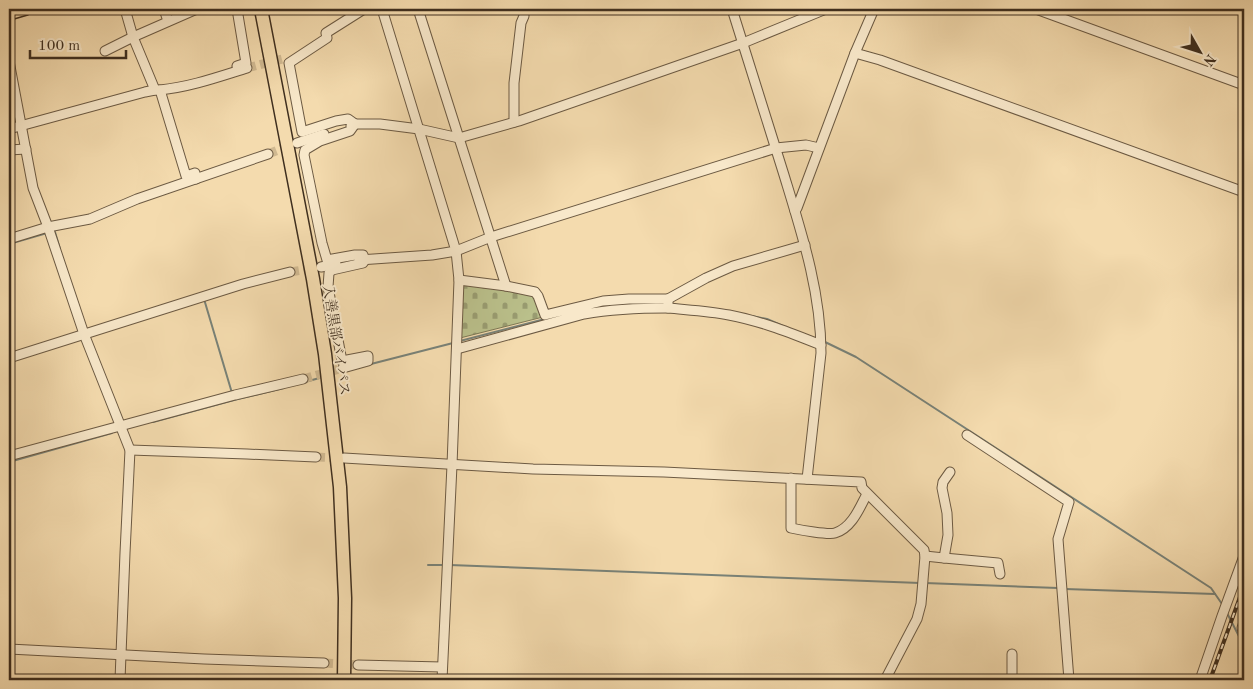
<svg xmlns="http://www.w3.org/2000/svg" width="1253" height="689" viewBox="0 0 1253 689" font-family="'Old Standard TT','Noto Serif JP',serif">
  <style>
    .cemetery { fill: url(#cemetery-stones); stroke: #7c7855 }
    .lines { fill: none; stroke-linecap: round; stroke-linejoin: round }
    .stream { stroke: #798278; stroke-width: 2 }
    .minor-tunnel { stroke: #d0b991; stroke-width: 9; stroke-dasharray: 9 4.5; stroke-linecap: butt }
    .minor-casing { stroke: #6c5a43; stroke-width: 11 }
    .major-casing { stroke: #3f2f1f; stroke-width: 14 }
    .highway-casing { stroke: #3f2f1f; stroke-width: 15 }
    .minor { stroke: #f8e8ca; stroke-width: 9 }
    .major { stroke: #f4dbae; stroke-width: 11 }
    .highway { stroke: #f4dbae; stroke-width: 12 }
    .rail-casing { stroke: #3f2f1f; stroke-width: 4 }
    .rail { stroke: #f8e8ca; stroke-width: 2; stroke-dasharray: 5.5; stroke-linecap: butt }
    .labels { text-anchor: middle; stroke-width: 4; stroke-linejoin: round; paint-order: stroke }
    .street-label { font-size: 14px; fill: #3f2f1f; stroke: #f8e8ca }
  </style>
  <defs>
    <pattern id="cemetery-stones" width="16" height="16" patternUnits="userSpaceOnUse" patternTransform="scale(1.25)"><rect width="16" height="16" fill="#bac08b"/><path d="M2 7V4a2 2 0 0 1 4 0v3zM10 15v-3a2 2 0 0 1 4 0v3z" fill="#999c71"/></pattern>
  </defs>
  <rect width="100%" height="100%" fill="#f4dbae"/>
  <filter id="stains"><feTurbulence type="fractalNoise" baseFrequency=".004" numOctaves="4"/><feColorMatrix values="0 0 0 0 .2 0 0 0 0 .09 0 0 0 0 .02 0 0 0 .5 -.17"/></filter>
  <radialGradient id="worn" r=".72"><stop offset=".6" stop-color="#630" stop-opacity="0"/><stop offset="1" stop-color="#630" stop-opacity=".3"/></radialGradient>
  <polygon class="cemetery" points="463,283 534,294 543,317 460,338"/>
  <g class="lines">
    <g class="stream">
      <polyline points="52,232 55,232 60,249"/>
      <polyline points="9,244 47,233"/>
      <polyline points="204,299 232,393"/>
      <polyline points="623,304 651,304"/>
      <polyline points="598,306 613,305"/>
      <polyline points="752,316 767,319 783,326"/>
      <polyline points="460,341 545,319"/>
      <polyline points="823,341 856,357 1211,588 1222,604"/>
      <polyline points="371,364 453,343"/>
      <polyline points="332,374 342,371"/>
      <polyline points="305,382 323,377"/>
      <polyline points="153,422 234,400 284,388"/>
      <polyline points="9,462 112,433"/>
      <polyline points="428,565 443,565"/>
      <polyline points="450,565 920,583"/>
      <polyline points="925,583 1058,588"/>
      <polyline points="1065,589 1215,594"/>
      <polyline points="1227,613 1244,646"/>
    </g>
    <g class="minor-tunnel">
      <polyline points="247,68 286,58"/>
      <polyline points="268,154 291,145"/>
      <polyline points="290,272 315,268"/>
      <polyline points="303,379 343,368"/>
      <polyline points="316,457 340,458"/>
      <polyline points="324,663 358,665"/>
    </g>
    <g class="minor-casing">
      <g id="minor">
        <polyline points="125,9 133,37 155,90"/>
        <polyline points="164,9 168,21"/>
        <polyline points="237,9 246,63 237,66"/>
        <polyline points="382,9 456,251 459,280 452,465 442,680"/>
        <polyline points="418,9 506,286"/>
        <path d="M732 9C749 64 767 120 784 175 802 234 821 292 821 353L807 479"/>
        <polyline points="1036,9 1244,85"/>
        <polyline points="105,51 133,37 197,9"/>
        <polyline points="855,53 880,60 1244,192"/>
        <polyline points="9,61 33,188 48,227 84,334 130,450 125,553 120,680"/>
        <polyline points="514,122 514,83 521,23 524,16 524,9"/>
        <polyline points="351,126 355,124 380,124 419,129 459,138 519,121 743,43 826,9"/>
        <polyline points="9,129 145,92 155,90 160,90"/>
        <polyline points="297,143 324,134"/>
        <polyline points="9,150 26,149"/>
        <path d="M196 179 195 173 186 176 160 90C190 87 218 77 247 68"/>
        <polyline points="795,211 797,208 855,53 874,9"/>
        <polyline points="9,239 48,227 90,219 137,199 268,154"/>
        <polyline points="359,260 432,255 456,251 491,237 776,148 806,145 819,148"/>
        <polyline points="321,267 336,264"/>
        <polyline points="668,299 706,278 733,266 805,245"/>
        <path d="M668 308C688 310 709 311 729 315 761 321 791 333 821 345"/>
        <path d="M457 349 584 314C613 309 639 308 668 308V299H629L603 301 545 315 538 296 535 292 506 286 459 280"/>
        <polyline points="9,358 243,284 290,272"/>
        <polyline points="343,368 368,361 368,356 342,361 328,287 329,273 332,270 363,263 365,260 363,255 355,255 327,260 322,243 304,155 305,150 320,141 350,131 355,124 348,119 336,121 302,132 289,63 327,38 326,33 364,9"/>
        <polyline points="967,435 1069,502 1058,539 1069,680"/>
        <polyline points="130,450 247,454 316,457"/>
        <polyline points="9,456 235,395 303,379"/>
        <polyline points="344,458 533,469 664,472 861,482 862,488 924,550 925,556 921,604 917,619 885,680"/>
        <path d="M791 478V528C800 530 828 535 835 533 852 528 860 507 867 494"/>
        <polyline points="925,556 944,558 948,535 947,513 942,488 943,482 950,472"/>
        <polyline points="944,558 998,563 1000,574"/>
        <polyline points="1244,622 1242,628 1244,634"/>
        <polyline points="9,649 204,659 324,663"/>
        <polyline points="358,665 442,667"/>
        <polyline points="1012,680 1012,654"/>
        <polyline points="1200,680 1222,616 1244,556"/>
      </g>
    </g>
    <g class="major-casing">
      <polyline id="major" points="9,14 26,9"/>
    </g>
    <g class="highway-casing">
      <polyline id="highway" points="261,9 313,279 325,354 340,487 345,598 344,680"/>
    </g>
    <use href="#minor" class="minor"/>
    <use href="#major" class="major"/>
    <use href="#highway" class="highway"/>
    <g class="rail-casing">
      <polyline id="rail" points="1210,680 1244,586"/>
    </g>
    <use href="#rail" class="rail"/>
  </g>
  <g class="labels">
    <g class="street-label">
      <text transform="translate(337 340) rotate(81)" y="5">入善黒部バイパス</text>
    </g>
  </g>
  <rect width="1253" height="689" fill="none" stroke="#f4dbae" stroke-width="30"/>
  <rect x="10" y="10" width="1233" height="669" fill="none" stroke="#3f2f1f" stroke-width="2.5"/>
  <rect x="15" y="15" width="1223" height="659" fill="none" stroke="#3f2f1f"/>
  <g transform="translate(1200 52) rotate(129)" stroke="#f8e8ca" stroke-width="4" paint-order="stroke">
  <path d="M0-4L9 19L0 12L-9 19Z" fill="#3f2f1f"/>
  <text y="-8" font-size="14" font-weight="bold" text-anchor="middle" fill="#3f2f1f">N</text>
  </g>
  <path d="M30 50v8h96v-8" fill="none" stroke="#3f2f1f" stroke-width="2.5"/>
  <text x="38" y="50" font-size="15" fill="#3f2f1f" stroke="#f8e8ca" stroke-width="4" paint-order="stroke">100 m</text>
  <rect width="100%" height="100%" filter="url(#stains)"/>
  <rect width="100%" height="100%" fill="url(#worn)"/>
</svg>
